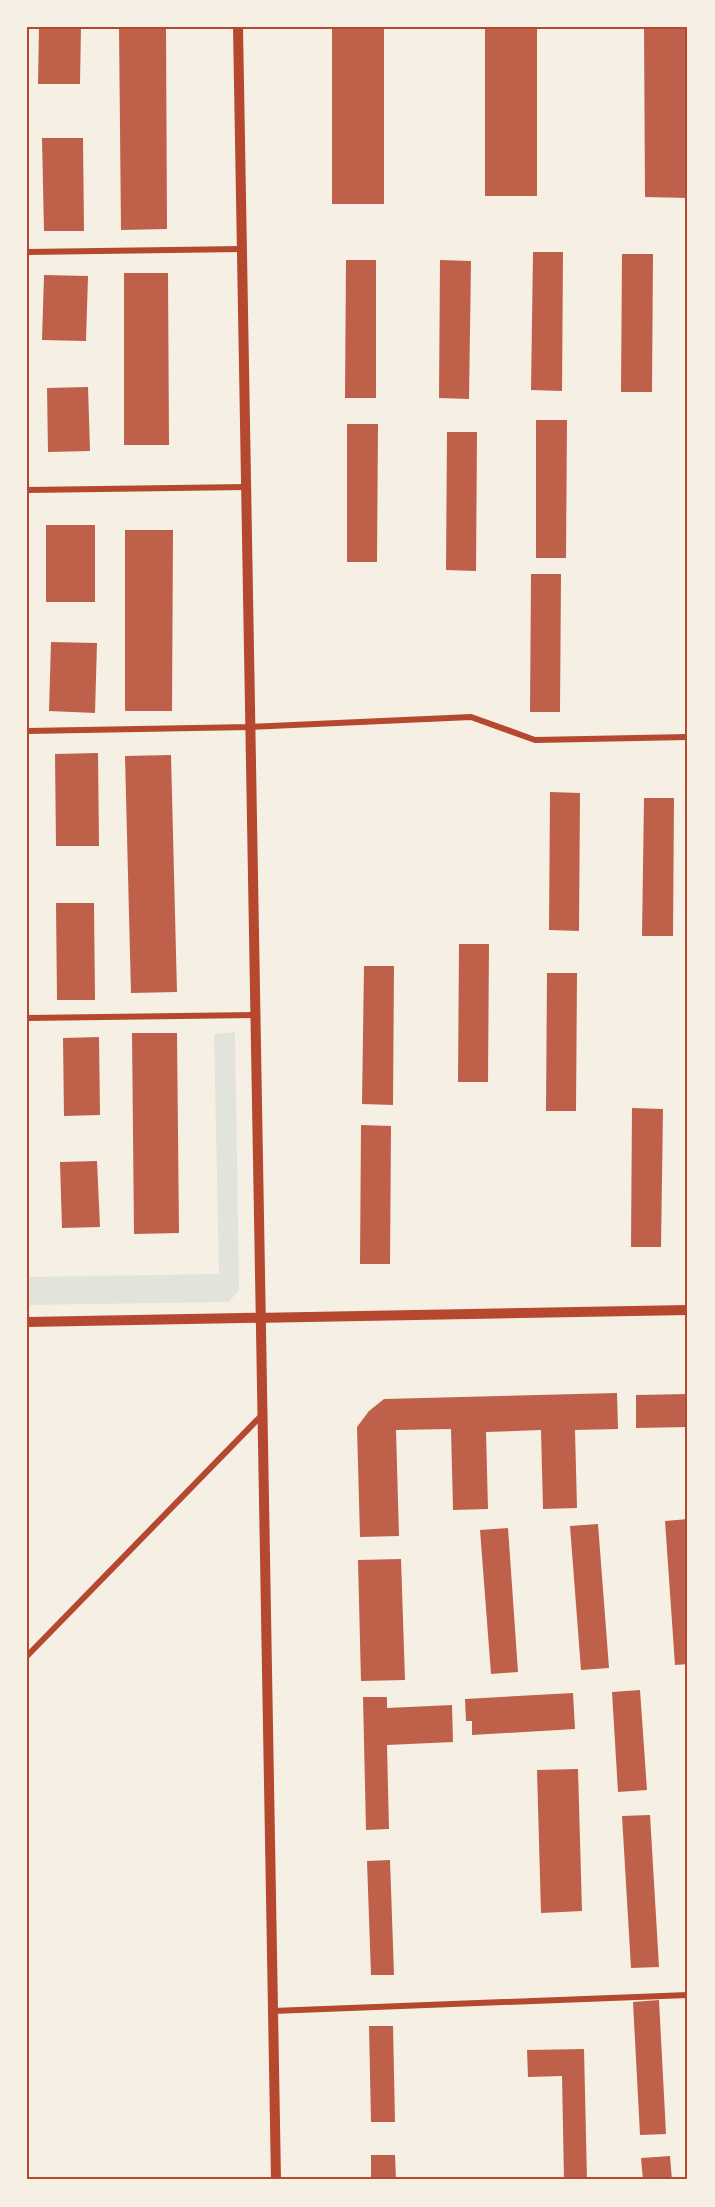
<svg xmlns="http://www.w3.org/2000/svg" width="715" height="2207" viewBox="0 0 715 2207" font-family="Poppins,sans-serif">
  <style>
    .green { fill: #e2e4dc }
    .building { fill: #bf614a }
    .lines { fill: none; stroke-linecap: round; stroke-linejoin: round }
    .minor { stroke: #b5482f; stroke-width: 6 }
    .tertiary { stroke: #b5482f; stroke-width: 10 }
    .neatline { fill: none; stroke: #b5482f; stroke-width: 2 }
  </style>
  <rect width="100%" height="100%" fill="#f6efe4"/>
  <polygon class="green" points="235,1032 239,1290 229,1302 27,1305 27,1277 219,1274 214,1034"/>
  <g class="building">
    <polygon points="39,27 81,27 80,84 38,84"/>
    <polygon points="119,27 166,27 167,229 121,230"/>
    <rect x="332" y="27" width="52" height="177"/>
    <rect x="485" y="27" width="52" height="169"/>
    <polygon points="644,27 688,27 688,198 645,197"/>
    <polygon points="42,138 83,138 84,231 44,231"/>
    <polygon points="533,252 563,252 562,391 531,390"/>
    <polygon points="622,254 653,254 652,392 621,392"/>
    <polygon points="346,260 376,260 376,398 345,398"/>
    <polygon points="440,260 471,261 469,399 439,398"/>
    <polygon points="124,273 168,273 169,445 124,445"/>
    <polygon points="44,275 88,276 86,341 42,340"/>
    <polygon points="88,387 90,451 48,452 47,388"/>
    <polygon points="536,420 567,420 566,558 536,558"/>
    <polygon points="347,424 378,424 377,562 347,562"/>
    <polygon points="447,432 477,432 476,571 446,570"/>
    <rect x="46" y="525" width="49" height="77"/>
    <polygon points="125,530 173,530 172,711 125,711"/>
    <polygon points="531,574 561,574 560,712 530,712"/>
    <polygon points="51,642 97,643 95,713 49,711"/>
    <polygon points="98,753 99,846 56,846 55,754"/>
    <polygon points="171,755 177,992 131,993 125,756"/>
    <polygon points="550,792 580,793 579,931 549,930"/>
    <polygon points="644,798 674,798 673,936 642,936"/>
    <polygon points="56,903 94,903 95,1000 57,1000"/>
    <polygon points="459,944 489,944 488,1082 458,1082"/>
    <polygon points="364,966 394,966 393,1105 362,1104"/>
    <polygon points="547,973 577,973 576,1111 546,1111"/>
    <polygon points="132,1033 177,1033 179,1233 134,1234"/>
    <polygon points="99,1037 100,1115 64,1116 63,1038"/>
    <polygon points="632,1108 663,1109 661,1247 631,1247"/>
    <polygon points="361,1125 391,1126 390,1264 360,1264"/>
    <polygon points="97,1161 100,1227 62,1228 60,1162"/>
    <polygon points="617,1393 618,1429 575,1430 577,1508 543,1509 541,1430 486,1432 488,1509 453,1510 451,1429 396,1430 399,1536 360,1537 357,1427 369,1411 384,1399"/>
    <polygon points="688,1394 688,1427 636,1428 636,1395"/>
    <polygon points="688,1519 688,1664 675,1665 665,1521"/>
    <polygon points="598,1524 609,1668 581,1670 570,1526"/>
    <polygon points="508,1528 518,1672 491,1674 480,1530"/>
    <polygon points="401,1559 405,1680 361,1681 358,1560"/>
    <polygon points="640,1690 647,1790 618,1792 612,1692"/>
    <polygon points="573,1693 575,1729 472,1735 472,1721 466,1721 465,1699"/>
    <polygon points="363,1697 387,1697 387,1708 452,1705 453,1742 387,1745 389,1829 366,1830"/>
    <polygon points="578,1769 582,1911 541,1913 537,1770"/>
    <polygon points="650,1815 659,1967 631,1968 622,1816"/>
    <polygon points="390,1860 394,1975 371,1975 367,1861"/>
    <polygon points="659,2000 666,2134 640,2135 633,2002"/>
    <polygon points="369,2026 393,2026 395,2122 371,2122"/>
    <polygon points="584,2049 587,2180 564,2180 562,2076 528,2077 527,2050"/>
    <polygon points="371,2155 395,2155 396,2180 371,2180"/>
    <polygon points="670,2156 672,2180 643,2180 641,2158"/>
  </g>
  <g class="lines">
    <g class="minor">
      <polyline points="27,252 242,249"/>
      <polyline points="27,490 246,487"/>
      <polyline points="27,731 250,727 471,717 535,740 688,737"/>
      <polyline points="27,1018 255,1015"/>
      <polyline points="27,1656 262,1415"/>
      <polyline points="273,2011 688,1995"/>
    </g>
    <g class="tertiary">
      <polyline points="238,27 276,2180"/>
      <polyline points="27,1322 688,1310"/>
    </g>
  </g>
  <rect width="715" height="2207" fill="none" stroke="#f6efe4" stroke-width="57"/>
  <rect x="28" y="28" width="658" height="2150" class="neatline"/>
</svg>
